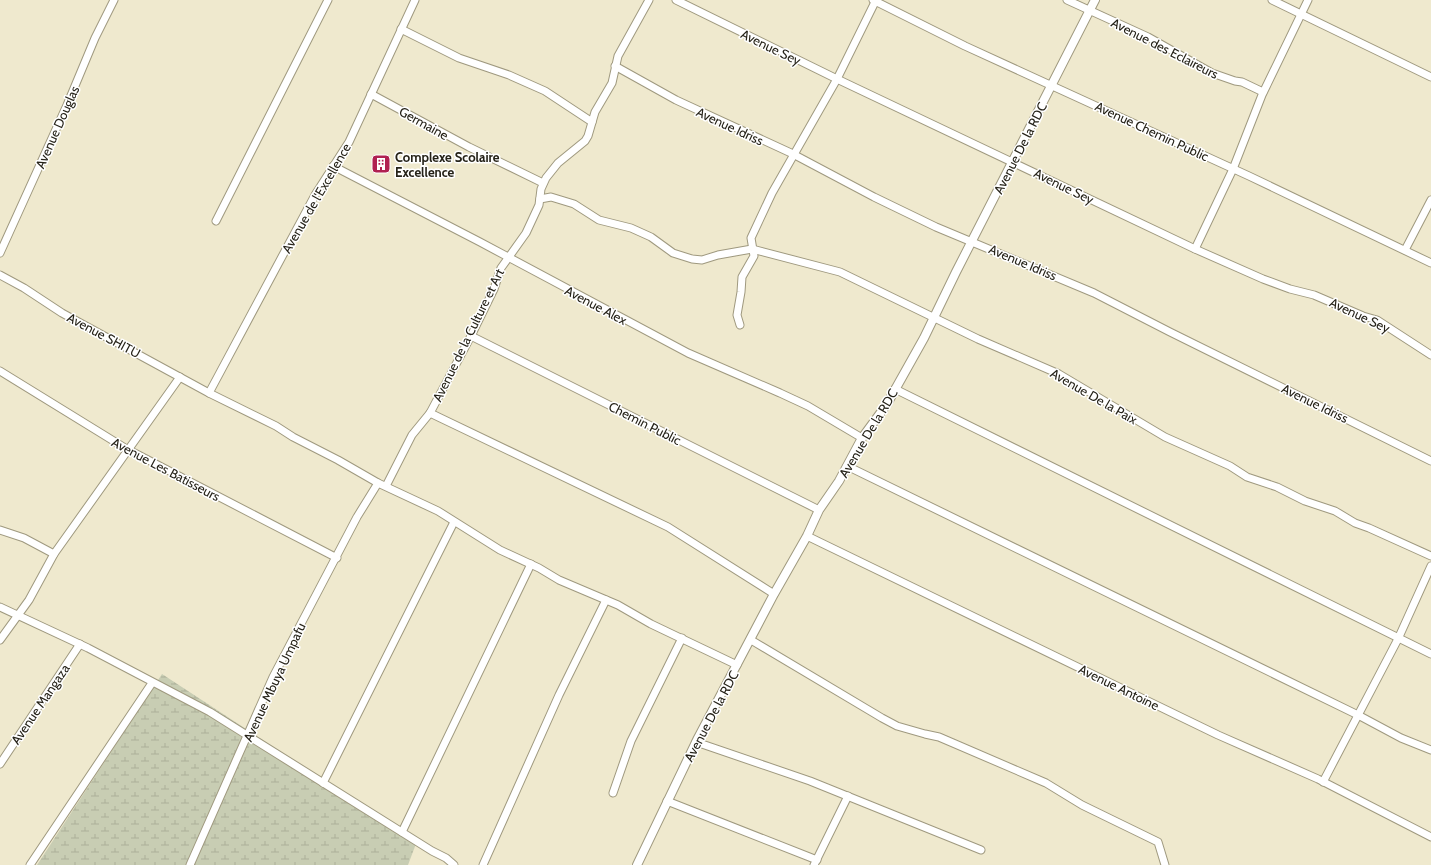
<svg xmlns="http://www.w3.org/2000/svg" width="1431" height="865" viewBox="0 0 1431 865" font-family="Cabin,sans-serif">
  <style>
    .wetland { fill: url(#wetland-marsh) }
    .lines { fill: none; stroke-linecap: round; stroke-linejoin: round }
    .minor-casing { stroke: #9f997f; stroke-width: 9 }
    .tertiary-casing { stroke: #9f997f; stroke-width: 10 }
    .minor { stroke: #fff; stroke-width: 7 }
    .tertiary { stroke: #fff; stroke-width: 8 }
    .labels { text-anchor: middle; stroke-width: 3; stroke-linejoin: round; paint-order: stroke }
    .street-label { font-size: 13px; fill: #262319; stroke: #fff }
    .poi-label { font-size: 13px; font-weight: bold; fill: #262319; stroke: #fff; text-anchor: start }
  </style>
  <defs>
    <pattern id="wetland-marsh" width="20" height="14" patternUnits="userSpaceOnUse"><rect width="20" height="14" fill="#c8cdb3"/><path d="M1 5h8M5 5V1M11 12h8M15 12V8" fill="none" stroke="#acb099"/></pattern>
  </defs>
  <rect width="100%" height="100%" fill="#efe9ce"/>
  <polygon class="wetland" points="162,674 417,841 408,865 37,865"/>
  <g class="lines">
    <g class="minor-casing">
      <g id="minor">
        <polyline points="676,0 837,79 1195,249 1263,279 1290,289 1314,295 1363,316 1377,320 1431,355"/>
        <polyline points="873,0 965,46 1249,176 1431,263"/>
        <polyline points="1067,0 1148,37 1212,73 1235,81 1242,82 1263,92"/>
        <polyline points="1272,0 1431,77"/>
        <polyline points="401,29 459,58 509,75 545,91 592,122"/>
        <polyline points="615,66 676,100 791,153 874,197 936,227 1094,293 1170,332 1431,461"/>
        <polyline points="371,94 469,147 543,183"/>
        <polyline points="333,166 480,242 688,353 780,393 808,406 862,438"/>
        <polyline points="540,199 551,197 574,204 599,220 631,228 651,237 673,253 692,259 702,260 718,255 752,249 840,272 978,339 1059,374 1165,437 1230,466 1247,477 1277,487 1305,501 1335,511 1355,523 1369,528 1431,556"/>
        <polyline points="216,221 328,0"/>
        <polyline points="1195,249 1233,169 1262,95 1308,0"/>
        <polyline points="1405,250 1431,200"/>
        <polyline points="0,253 67,105 95,38 114,0"/>
        <polyline points="0,275 24,288 62,313 209,393 276,426 293,437 338,460 378,483 438,511 500,550 539,568 559,580 618,605 651,624 737,665"/>
        <polyline points="740,325 737,315 741,292 742,277 754,256 751,238 772,193 837,79 876,0"/>
        <polyline points="471,336 819,510"/>
        <polyline points="0,371 125,448 337,558"/>
        <polyline points="895,389 1431,654"/>
        <polyline points="209,393 315,195 349,142 415,0"/>
        <polyline points="430,413 668,527 774,594"/>
        <polyline points="847,466 1358,715 1401,738 1431,750"/>
        <polyline points="386,486 412,435 430,413 471,336 494,289 501,268 526,233 539,205 541,189 546,178 558,163 585,141 588,136 595,112 612,83 618,56 649,0"/>
        <polyline points="0,530 24,538 54,554"/>
        <polyline points="807,536 1218,735 1318,779 1431,837"/>
        <polyline points="0,607 88,648 210,712 432,851 446,858 454,865"/>
        <polyline points="0,640 29,600 54,554 180,377"/>
        <polyline points="751,640 882,718 897,726 925,734 939,737 1046,783 1082,805 1158,842 1165,865"/>
        <polyline points="696,742 810,781 981,850"/>
        <polyline points="0,764 80,644"/>
        <polyline points="1323,782 1398,639 1431,566"/>
        <polyline points="323,783 454,522"/>
        <polyline points="613,793 631,741 682,638"/>
        <polyline points="667,801 817,860"/>
        <polyline points="402,832 531,564"/>
        <polyline points="30,865 152,683"/>
        <polyline points="190,865 273,677 357,517 378,483"/>
        <polyline points="483,865 559,695 606,600"/>
        <polyline points="814,865 848,796"/>
      </g>
    </g>
    <g class="tertiary-casing">
      <polyline id="tertiary" points="637,865 698,738 774,594 807,536 819,510 839,481 862,438 887,404 924,338 956,272 1095,0"/>
    </g>
    <use href="#minor" class="minor"/>
    <use href="#tertiary" class="tertiary"/>
  </g>
  <defs>
    <g id="building-square" transform="scale(1)"><rect x="-9" y="-9" width="18" height="18" rx="4" fill="#b02051" stroke="#fff"/><path d="M-4-6H4V6H1V3H-1V6H-4ZM-2.5-4.3h1.7v1.8h-1.7ZM.8-4.3h1.7v1.8H.8ZM-2.5-1h1.7V.8h-1.7ZM.8-1h1.7V.8H.8Z" fill="#fff"/></g>
  </defs>
  <g fill-rule="evenodd">
    <use href="#building-square" x="381" y="164"/>
  </g>
  <g class="labels">
    <g class="street-label">
      <text transform="translate(771 47) rotate(26)" y="5">Avenue Sey</text>
      <text transform="translate(1165 48) rotate(27)" y="5">Avenue des Eclaireurs</text>
      <text transform="translate(424 123) rotate(29)" y="5">Germaine</text>
      <text transform="translate(730 126) rotate(25)" y="5">Avenue Idriss</text>
      <text transform="translate(57 127) rotate(-66)" y="5">Avenue Douglas</text>
      <text transform="translate(1152 131) rotate(25)" y="5">Avenue Chemin Public</text>
      <text transform="translate(1020 148) rotate(-63)" y="5">Avenue De la RDC</text>
      <text transform="translate(1064 186) rotate(26)" y="5">Avenue Sey</text>
      <text transform="translate(316 198) rotate(-60)" y="5">Avenue de l'Excellence</text>
      <text transform="translate(1023 262) rotate(23)" y="5">Avenue Idriss</text>
      <text transform="translate(596 305) rotate(28)" y="5">Avenue Alex</text>
      <text transform="translate(1360 315) rotate(25)" y="5">Avenue Sey</text>
      <text transform="translate(104 335) rotate(28)" y="5">Avenue SHITU</text>
      <text transform="translate(468 335) rotate(-64)" y="5">Avenue de la Culture et Art</text>
      <text transform="translate(1094 396) rotate(30)" y="5">Avenue De la Paix</text>
      <text transform="translate(1315 403) rotate(26)" y="5">Avenue Idriss</text>
      <text transform="translate(645 423) rotate(27)" y="5">Chemin Public</text>
      <text transform="translate(868 433) rotate(-59)" y="5">Avenue De la RDC</text>
      <text transform="translate(166 469) rotate(28)" y="5">Avenue Les Batisseurs</text>
      <text transform="translate(274 682) rotate(-65)" y="5">Avenue Mbuya Umpafu</text>
      <text transform="translate(1119 687) rotate(26)" y="5">Avenue Antoine</text>
      <text transform="translate(40 704) rotate(-56)" y="5">Avenue Mangaza</text>
      <text transform="translate(711 716) rotate(-62)" y="5">Avenue De la RDC</text>
    </g>
    <g class="poi-label">
      <text x="395" y="162">Complexe Scolaire<tspan x="395" dy="15">Excellence</tspan></text>
    </g>
  </g>
</svg>
